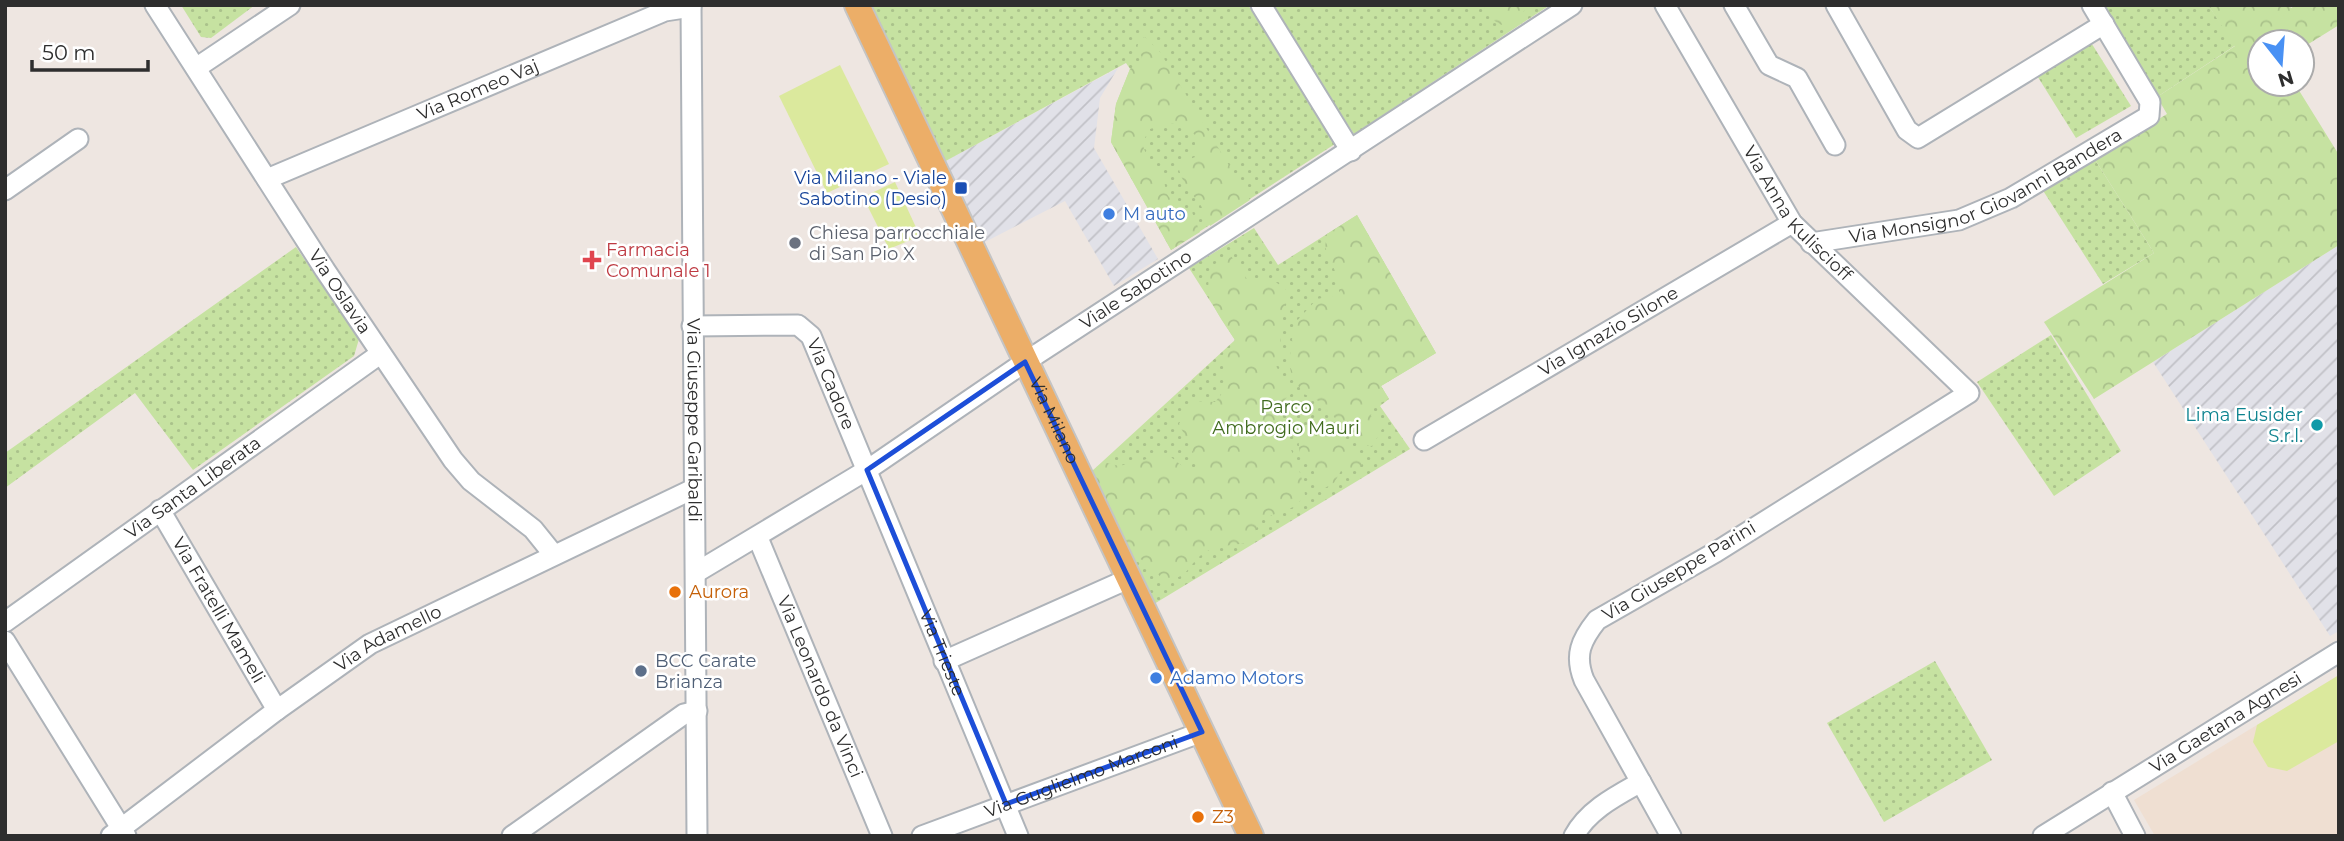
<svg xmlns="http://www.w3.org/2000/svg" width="2344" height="841" viewBox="0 0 2344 841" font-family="Montserrat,sans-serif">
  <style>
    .industrial { fill: url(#industrial-furrows) }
    .education { fill: #efdfd2 }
    .green { fill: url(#green-dots) }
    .forest { fill: url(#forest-crowns) }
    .pitch { fill: #dbe99d }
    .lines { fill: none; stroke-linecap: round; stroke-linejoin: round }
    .minor-casing { stroke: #aeb3b9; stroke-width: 23 }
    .major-casing { stroke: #c4c4c4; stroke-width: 28 }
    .minor { stroke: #fff; stroke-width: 19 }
    .major { stroke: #ecae68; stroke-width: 24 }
    .marked { fill: none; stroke: #1d4ed8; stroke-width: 5; stroke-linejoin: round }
    .transit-dot { fill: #1a4fb4; stroke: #fff; stroke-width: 2.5 }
    .shop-dot { fill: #3f7fe0; stroke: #fff; stroke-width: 2.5 }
    .worship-dot { fill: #6b7280; stroke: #fff; stroke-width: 2.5 }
    .health-dot { fill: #e0444e; stroke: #fff; stroke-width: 2.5 }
    .culture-dot { fill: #0f9aa8; stroke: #fff; stroke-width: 2.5 }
    .food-dot { fill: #e8710a; stroke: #fff; stroke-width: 2.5 }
    .service-dot { fill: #5c6f8a; stroke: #fff; stroke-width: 2.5 }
    .labels { text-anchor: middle; stroke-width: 5; stroke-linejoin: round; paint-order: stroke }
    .street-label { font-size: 18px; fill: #2e2e2e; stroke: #fff }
    .transit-label { font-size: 18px; fill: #164399; stroke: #fff; text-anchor: end }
    .shop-label { font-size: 18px; fill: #366cbe; stroke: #fff; text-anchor: start }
    .worship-label { font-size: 18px; fill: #5b616d; stroke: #fff; text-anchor: start }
    .health-label { font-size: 18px; fill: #be3a42; stroke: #fff; text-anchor: start }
    .park-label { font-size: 18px; fill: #406b1e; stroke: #fff }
    .culture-label { font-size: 18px; fill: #0d838f; stroke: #fff; text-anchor: end }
    .food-label { font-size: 18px; fill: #c56008; stroke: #fff; text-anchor: start }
    .service-label { font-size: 18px; fill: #4e5e75; stroke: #fff; text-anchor: start }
  </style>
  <defs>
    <pattern id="industrial-furrows" width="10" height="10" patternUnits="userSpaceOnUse" patternTransform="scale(1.75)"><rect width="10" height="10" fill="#e1e1e8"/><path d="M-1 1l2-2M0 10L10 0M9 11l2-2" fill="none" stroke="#c1c1c7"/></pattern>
    <pattern id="green-dots" width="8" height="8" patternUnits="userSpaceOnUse" patternTransform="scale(1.75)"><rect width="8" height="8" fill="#c6e2a1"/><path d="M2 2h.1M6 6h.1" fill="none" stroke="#aac28b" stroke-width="1.8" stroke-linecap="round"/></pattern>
    <pattern id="forest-crowns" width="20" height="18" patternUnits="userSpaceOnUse" patternTransform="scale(1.75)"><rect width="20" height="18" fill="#c6e2a1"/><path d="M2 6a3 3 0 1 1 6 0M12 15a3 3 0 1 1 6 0" fill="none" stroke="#aac28b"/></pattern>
  </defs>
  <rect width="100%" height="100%" fill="#eee6e1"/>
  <g class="industrial">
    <polygon points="1118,68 1100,98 1094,148 1158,259 1114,286 1065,201 983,243 942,163"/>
    <polygon points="2339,245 2339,631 2330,636 2153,362"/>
  </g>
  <polygon class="education" points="2339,675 2339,836 2155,836 2134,800"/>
  <g class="green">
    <polygon points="181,5 255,5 211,38 201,37"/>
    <polygon points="866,5 1248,5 1338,142 1171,250 1111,142 1116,104 1130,69 1126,63 942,163"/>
    <polygon points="1270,5 1550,5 1354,134"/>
    <polygon points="2102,5 2208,5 2236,45 2157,97"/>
    <polygon points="2090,41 2131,106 2076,138 2036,74"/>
    <polygon points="2094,158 2154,253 2103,284 2042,189"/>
    <polygon points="1357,215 1436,353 1381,386 1389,399 1380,406 1410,449 1154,604 1091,472 1235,340 1189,268 1254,228 1278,265"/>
    <polygon points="296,247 359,339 354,356 193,470 135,393 5,488 5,453"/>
    <polygon points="2051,335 2121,451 2054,496 1977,382"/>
    <polygon points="1935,661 1992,760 1884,822 1827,723"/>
  </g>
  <g class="forest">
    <path d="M1483 5H1525L1526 7 1516 27C1498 27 1492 21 1483 5Z"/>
    <polygon points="2208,5 2289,5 2291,8 2296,5 2339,5 2339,25 2302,48 2302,42 2260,42 2260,84 2295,84 2339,155 2339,245 2094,399 2044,322 2154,253 2094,158 2167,114 2157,97 2235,46"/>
    <path d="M1145 37 1160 52 1250 200 1210 226C1205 201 1181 190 1178 164L1195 157V135C1181 120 1168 122 1150 129L1142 143 1151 168 1163 179 1168 196 1181 208 1192 212 1200 232 1171 250 1111 142 1116 104 1130 69 1139 64 1142 57 1137 49 1139 39Z"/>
    <polygon points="1357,215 1436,353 1381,386 1389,399 1372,407 1371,416 1383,427 1372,447 1358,442 1344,431 1325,404 1304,394 1292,377 1289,363 1294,324 1317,299 1338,295 1342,288 1325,247 1327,234"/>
    <path d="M1231 256 1247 279 1277 283 1292 294 1280 313 1281 350 1276 366 1292 393 1281 403C1280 440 1301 460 1305 495L1296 506 1262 519 1248 543C1234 545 1210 546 1200 556 1183 572 1191 574 1165 582L1149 564 1130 553 1091 472 1103 462 1119 466 1167 454 1190 472 1199 464 1179 424 1191 401 1215 402C1227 388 1231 381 1222 364L1235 340C1220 316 1196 290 1216 263Z"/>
    <path d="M1322 433C1341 434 1355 448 1362 465L1353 471H1341L1334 483 1323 489 1316 482C1315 469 1311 464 1300 458L1298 434 1310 436Z"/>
  </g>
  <g class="pitch">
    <polygon points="840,65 889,164 827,193 779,96"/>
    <polygon points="895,182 920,236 889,249 863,197"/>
    <polygon points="2339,675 2339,741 2287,771 2268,767 2253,742 2257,725"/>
  </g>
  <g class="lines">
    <g class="minor-casing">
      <g id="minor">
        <path id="s1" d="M155 5 325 270 453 460 471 481 533 529 554 555"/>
        <path id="s2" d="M691 5 697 836"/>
        <polyline points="1261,5 1351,151"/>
        <path id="s3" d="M1665 5 1792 223 1969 393 1716 552 1597 620C1581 640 1574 655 1584 680L1671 836"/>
        <polyline points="1734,5 1769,65 1797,78 1835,145"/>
        <polyline points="1836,5 1907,130 1918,138 2104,24"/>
        <polyline points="196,68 290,5"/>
        <path id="s4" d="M267 179 665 11 691 7"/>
        <polyline points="5,190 78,139"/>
        <path id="s5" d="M1811 243 1959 220 2011 198 2149 116 2150 102 2092 5"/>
        <path id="s6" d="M692 326 798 325 811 336 1018 836"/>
        <path id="s7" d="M1424 440 1792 223"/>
        <path id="s8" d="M160 510 277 710"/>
        <path id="s9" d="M758 538 882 836"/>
        <path id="s10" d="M697 572 867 470 1025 362 1572 5"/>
        <path id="s11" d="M5 622 380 354"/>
        <polyline points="5,641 126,836"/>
        <polyline points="944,661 1128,579"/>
        <polyline points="2112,792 2135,836"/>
        <path id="s12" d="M111 836 277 710 370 644 693 489"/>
        <polyline points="512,836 684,714 697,711"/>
        <path id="s13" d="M922 836 1202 732"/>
        <path d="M1574 836C1588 810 1616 796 1641 782"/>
        <path id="s14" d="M2043 836 2339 652"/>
      </g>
    </g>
    <g class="major-casing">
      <g id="major">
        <path id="s15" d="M857 5 1251 836"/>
      </g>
    </g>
    <use href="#minor" class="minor"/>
    <use href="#major" class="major"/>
  </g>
  <path class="marked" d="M1025 362 1202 732 1006 804 867 470Z"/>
  <rect class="transit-dot" x="954" y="181" width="14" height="14" rx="3.5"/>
  <g class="shop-dot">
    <circle cx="1109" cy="214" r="7"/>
    <circle cx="1156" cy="678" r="7"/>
  </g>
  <circle class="worship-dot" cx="795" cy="243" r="7"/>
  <path class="health-dot" d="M588.5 249.5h7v7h7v7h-7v7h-7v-7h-7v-7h7z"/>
  <circle class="culture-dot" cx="2317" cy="425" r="7"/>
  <g class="food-dot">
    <circle cx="675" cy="592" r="7"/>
    <circle cx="1198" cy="817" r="7"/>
  </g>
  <circle class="service-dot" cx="641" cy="671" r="7"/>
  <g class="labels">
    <g class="street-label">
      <text dy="6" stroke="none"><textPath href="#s4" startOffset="229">Via Romeo Vaj</textPath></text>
      <text dy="6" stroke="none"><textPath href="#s5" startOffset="186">Via Monsignor Giovanni Bandera</textPath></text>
      <text dy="6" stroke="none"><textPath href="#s3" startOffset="248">Via Anna Kuliscioff</textPath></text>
      <text dy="6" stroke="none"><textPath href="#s10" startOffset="522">Viale Sabotino</textPath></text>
      <text dy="6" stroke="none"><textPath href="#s1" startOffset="341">Via Oslavia</textPath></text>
      <text dy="6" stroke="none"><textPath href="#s7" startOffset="214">Via Ignazio Silone</textPath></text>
      <text dy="6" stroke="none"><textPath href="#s6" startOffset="175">Via Cadore</textPath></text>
      <text dy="6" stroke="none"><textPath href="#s2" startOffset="415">Via Giuseppe Garibaldi</textPath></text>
      <text dy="6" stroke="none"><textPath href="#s15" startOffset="460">Via Milano</textPath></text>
      <text dy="6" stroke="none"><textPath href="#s11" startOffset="231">Via Santa Liberata</textPath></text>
      <text transform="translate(1679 571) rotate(-31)" y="6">Via Giuseppe Parini</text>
      <text dy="6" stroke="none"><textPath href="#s8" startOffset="116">Via Fratelli Mameli</textPath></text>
      <text dy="6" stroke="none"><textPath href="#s12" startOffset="341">Via Adamello</textPath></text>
      <text dy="6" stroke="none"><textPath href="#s6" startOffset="466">Via Trieste</textPath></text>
      <text dy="6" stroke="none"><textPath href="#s9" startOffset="161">Via Leonardo da Vinci</textPath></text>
      <text dy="6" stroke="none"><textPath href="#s14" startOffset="215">Via Gaetana Agnesi</textPath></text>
      <text dy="6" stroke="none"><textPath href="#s13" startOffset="170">Via Guglielmo Marconi</textPath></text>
    </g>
    <g class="transit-label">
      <text x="947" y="184">Via Milano - Viale<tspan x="947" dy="21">Sabotino (Desio)</tspan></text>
    </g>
    <g class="shop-label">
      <text x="1123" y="220">M auto</text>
      <text x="1170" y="684">Adamo Motors</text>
    </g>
    <g class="worship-label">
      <text x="809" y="239">Chiesa parrocchiale<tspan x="809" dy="21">di San Pio X</tspan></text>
    </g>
    <g class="health-label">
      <text x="606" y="256">Farmacia<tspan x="606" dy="21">Comunale 1</tspan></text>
    </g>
    <g class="park-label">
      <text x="1286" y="413">Parco<tspan x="1286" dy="21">Ambrogio Mauri</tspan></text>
    </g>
    <g class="culture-label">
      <text x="2303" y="421">Lima Eusider<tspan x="2303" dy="21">S.r.l.</tspan></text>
    </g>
    <g class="food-label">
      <text x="689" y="598">Aurora</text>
      <text x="1212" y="823">Z3</text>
    </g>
    <g class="service-label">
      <text x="655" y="667">BCC Carate<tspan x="655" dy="21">Brianza</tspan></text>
    </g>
  </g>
  <rect width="2344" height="841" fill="none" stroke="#2e2e2e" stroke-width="14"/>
  <g transform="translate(2281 63) rotate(163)"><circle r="33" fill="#ffffff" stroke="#ababab" stroke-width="2"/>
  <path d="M0-5L12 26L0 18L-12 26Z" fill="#4991f4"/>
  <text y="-10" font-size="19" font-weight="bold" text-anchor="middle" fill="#2e2e2e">N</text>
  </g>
  <path d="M32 60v10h116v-10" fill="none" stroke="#2e2e2e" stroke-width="3.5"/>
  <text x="42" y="60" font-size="21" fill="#2e2e2e" stroke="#ffffff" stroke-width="5" paint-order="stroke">50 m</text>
</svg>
